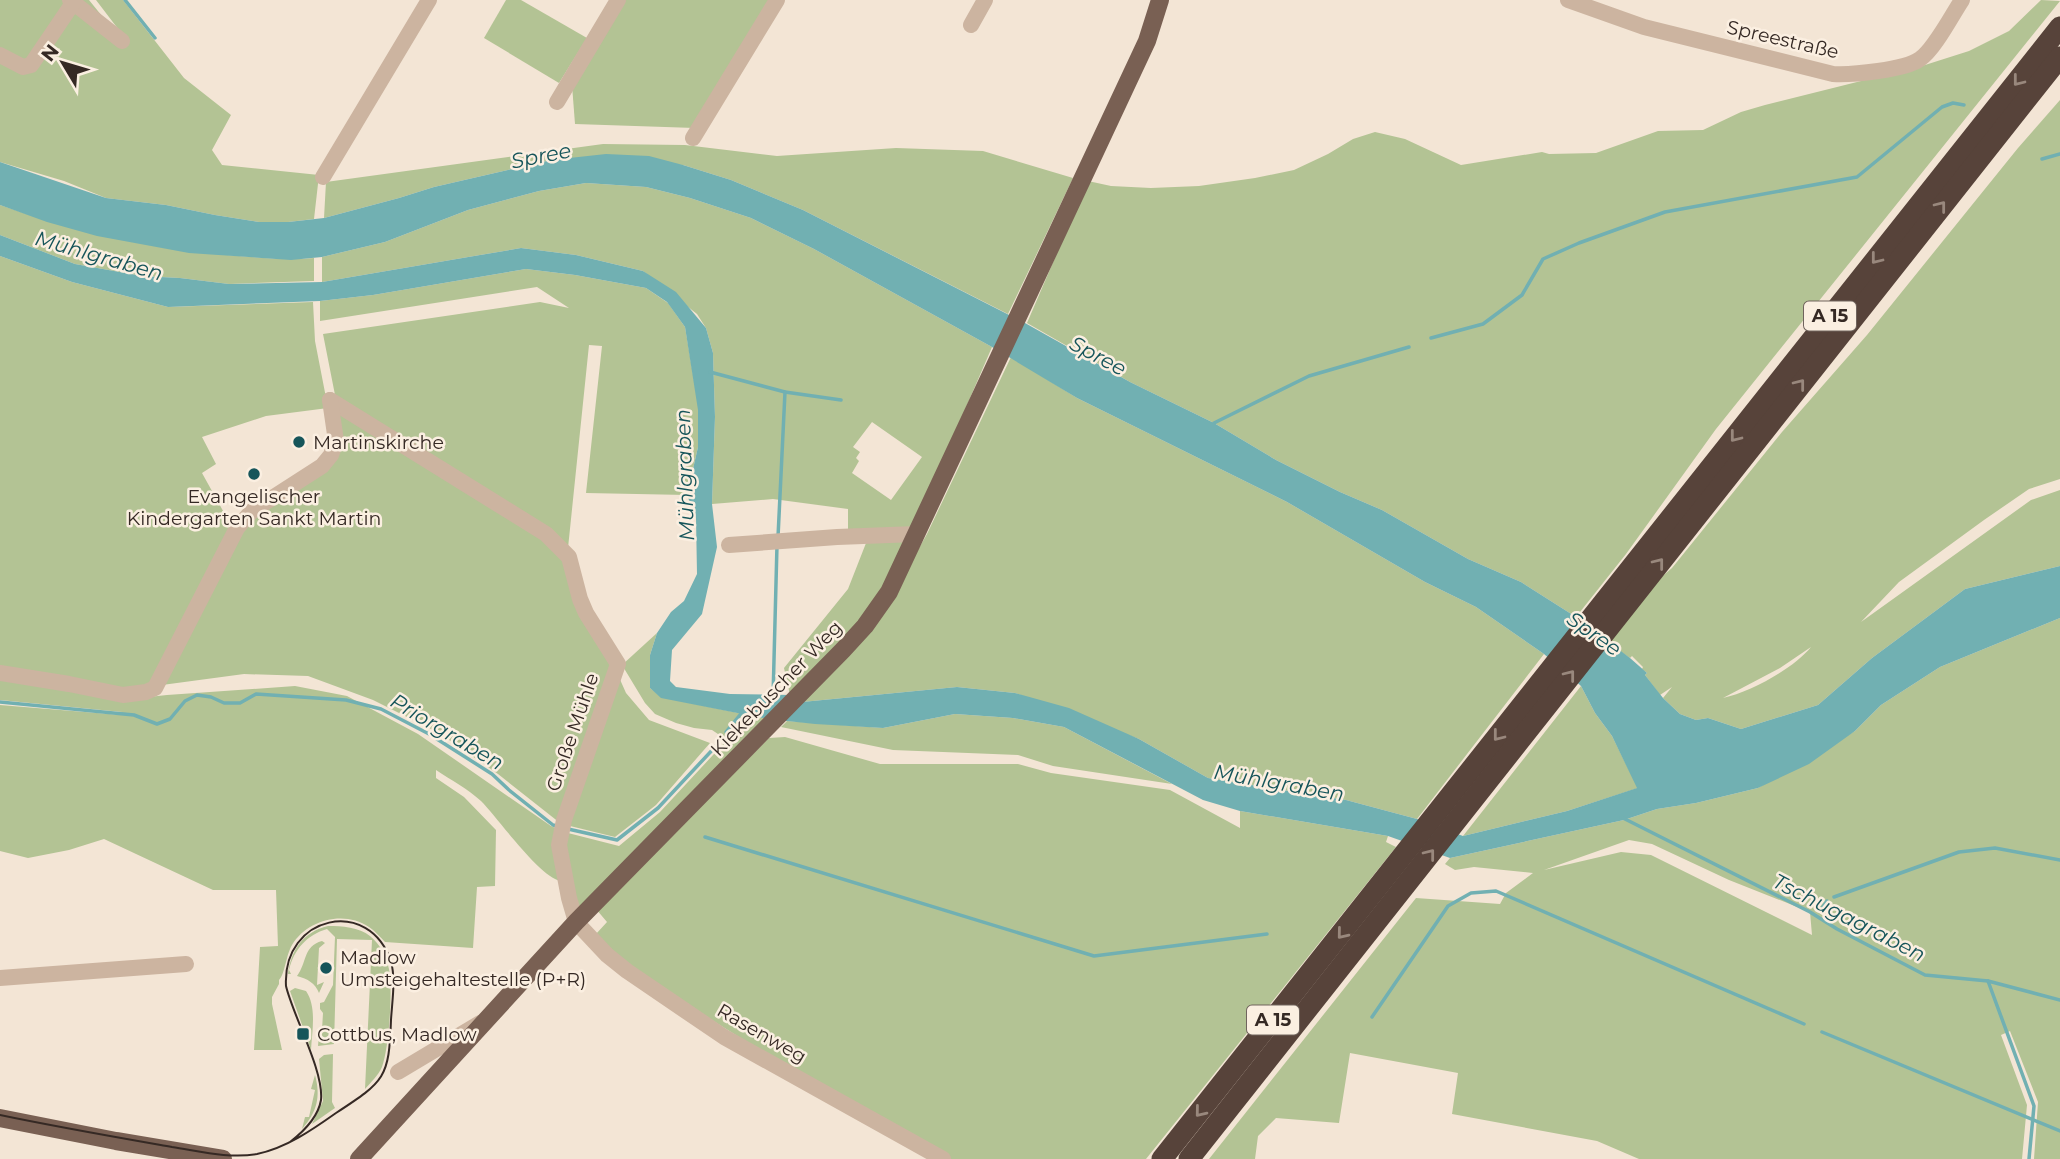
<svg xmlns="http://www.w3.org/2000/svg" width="2060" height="1159" viewBox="0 0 2060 1159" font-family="Montserrat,sans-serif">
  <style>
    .green { fill: #b3c394; fill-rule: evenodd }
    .water { fill: #71b0b2 }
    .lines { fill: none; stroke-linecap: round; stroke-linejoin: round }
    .stream { stroke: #71b0b2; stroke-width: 3.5 }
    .minor { stroke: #ccb4a0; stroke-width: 16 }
    .major { stroke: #796053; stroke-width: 18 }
    .highway { stroke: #57433a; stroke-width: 21 }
    .tram { stroke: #352924; stroke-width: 2 }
    .oneway { stroke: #99887d }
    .poi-dot { fill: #16555a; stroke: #fbefe1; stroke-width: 2.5 }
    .labels { text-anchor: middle; stroke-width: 5; stroke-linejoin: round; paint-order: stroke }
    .shield { fill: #fbefe1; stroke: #70645d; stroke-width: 2 }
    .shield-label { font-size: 18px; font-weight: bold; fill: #352924 }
    .street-label { font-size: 19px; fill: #352924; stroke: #fbefe1 }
    .poi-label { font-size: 19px; fill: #352924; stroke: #fbefe1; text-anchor: start }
    .water-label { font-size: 21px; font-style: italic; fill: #16555a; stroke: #fbefe1 }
  </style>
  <rect width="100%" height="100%" fill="#f3e5d5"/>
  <g class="green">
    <polygon points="0,0 89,0 106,21 125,38 96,0 123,0 184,78 231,115 212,150 222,165 319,175 314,219 288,222 259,222 215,215 166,205 106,198 64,181 0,162"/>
    <polygon points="506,0 521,0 587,38 559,83 484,38"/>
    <polygon points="625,0 772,0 695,128 575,124 572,85"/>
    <polygon points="2041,0 2060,1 1716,429 1626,554 1576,617 1521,582 1468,559 1382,510 1340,492 1276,460 1214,423 1130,382 1027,323 1088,181 1111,186 1151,188 1199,186 1255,178 1294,170 1328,154 1353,139 1375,132 1405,139 1461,165 1542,152 1549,154 1596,153 1658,131 1703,130 1741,112 1765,105 1925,65 1969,51 2009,31"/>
    <path d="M2060 100V479L2029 489 1984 520 1899 582 1861 622 2031 500 2060 490V566L1965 589 1872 658 1818 705 1741 729 1708 718 1696 720 1680 714 1663 698 1672 687 1660 695 1645 675 1647 673 1642 669 1643 667 1632 656 1630 658 1608 643 1659 579 1672 568 1782 432 1867 335 2018 148ZM1811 647C1794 668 1751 692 1723 698L1780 668Z"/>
    <polygon points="603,144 685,145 777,156 896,148 983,151 1073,178 1008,314 803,210 731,180 683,165 551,160 434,187 399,198 324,218 326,182"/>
    <path d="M586 183 646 187 690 198 751 218 814 249 992 347 914 528 848 533V509L773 499 712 504 715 417 713 353 706 328 697 314 643 271 576 255 521 248 322 282V257L385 242 468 210 539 191ZM872 422 922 457 891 500 852 473 859 461 856 458 860 452 853 447Z"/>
    <path d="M0 205C80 233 155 250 239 256 264 258 289 260 314 258V281L229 284 180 278 142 276 75 264 0 235Z"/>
    <polygon points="0,256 72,282 168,307 313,302 315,341 328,408 266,416 202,437 216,464 202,473 232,527 151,684 124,692 0,670"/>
    <polygon points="526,269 575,275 646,288 668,303 685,327 699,410 698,447 687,495 586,493 602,346 589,345 568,548 336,400 323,334 540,302 569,308 537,287 320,321 320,301 373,295"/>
    <polygon points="1011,357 1077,398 1287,502 1425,582 1476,607 1544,654 1417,819 1346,800 1208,778 1139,739 1015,693 957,687 802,702 899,583 927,534"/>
    <polygon points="337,409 546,538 565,560 611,668 560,823 498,774 439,733 373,700 308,676 244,674 162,685 206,597 253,515 329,466"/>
    <polygon points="910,537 870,615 790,695 784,668 848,589 868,538"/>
    <path d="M2060 618V1159H2034L2038 1102 2010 1031 2001 1035 2027 1105 2022 1159H1639L1597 1141 1452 1114 1458 1073 1350 1053 1339 1123 1276 1118 1258 1136 1255 1159H1209L1416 898 1500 904 1506 893 1533 873 1474 867 1455 870 1445 864 1450 858 1624 820 1657 809 1696 803 1758 788 1855 731 1881 705 1940 667ZM1629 840 1652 844 1729 880 1810 912 1812 935 1651 855 1621 852 1544 870Z"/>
    <polygon points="657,633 650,655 650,688 661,697 768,719 577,916 564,832 619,846 660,812 727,740 712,730 694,728 676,723 655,714 645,703 622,665"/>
    <polygon points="618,675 626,693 649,720 710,743 656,805 615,837 566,825"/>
    <path d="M0 678 121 700 167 695 295 686 347 696 418 734 551 826 558 829 561 881C540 878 498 818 481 801 468 789 451 780 436 770V778L464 797 496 830 495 886 477 887 473 948 385 942C380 937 375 931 369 927 344 910 307 920 292 945 286 955 285 974 279 980V984L272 997V1004L282 1050H254L260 947 278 946 276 890H213L104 839 69 850 28 858 0 851V705L121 715 122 712 0 700Z"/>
    <polygon points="1581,686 1595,713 1612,736 1638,788 1567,811 1463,836"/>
    <polygon points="955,714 1013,718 1064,727 1172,784 1053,766 1018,755 893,750 781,727 787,721 883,728"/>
    <polygon points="785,737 880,764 1018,764 1051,773 1170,790 1240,828 1240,811 1388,836 1386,842 1396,847 1146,1159 951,1159 892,1124 801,1076 621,963 596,934 607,922 596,909 607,896 769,738"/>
    <path d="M328 926C342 926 359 927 370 936 380 944 386 956 389 969 393 989 389 1048 382 1067 378 1076 371 1082 365 1089L372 940 337 939 334 1044 318 1046 319 1034 322 1030 323 1013 320 1009V1003L324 1002 333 985 335 937 327 929C307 935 294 949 289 970L291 974H288C291 950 303 932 328 926Z"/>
    <path d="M322 941 325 943 319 948 317 985 324 982 319 993C315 983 308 979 297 976 307 963 303 946 322 941Z"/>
    <path d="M295 988 306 991C317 1007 312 1031 311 1050L290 991Z"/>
    <polygon points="333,1054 332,1102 335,1108 312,1124 323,1101 319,1059 324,1055"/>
    <path d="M315 1075C321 1097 317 1112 302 1129L305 1117H309L315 1090 311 1089Z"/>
  </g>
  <polygon class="water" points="606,154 649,156 683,165 731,180 803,210 1025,323 1130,382 1214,423 1276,460 1340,492 1382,510 1468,559 1521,582 1576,617 1630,658 1647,673 1645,675 1663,698 1680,714 1696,720 1708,718 1741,729 1818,705 1872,658 1965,589 2060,566 2060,618 1940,667 1881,705 1855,731 1809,764 1758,788 1696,803 1657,809 1624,820 1450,858 1388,836 1240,811 1203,800 1064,727 1013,718 955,714 883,728 815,724 768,719 661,698 650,688 650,655 657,633 671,612 684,601 697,574 696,518 687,495 698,447 698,410 685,327 667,302 646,288 575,275 526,269 373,295 320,301 168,307 72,282 0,256 0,235 75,264 142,276 180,278 229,284 322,282 521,248 576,255 643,271 676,292 706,328 713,353 715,417 712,504 717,547 702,614 672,650 670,681 676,687 730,694 790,695 802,702 957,687 1015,693 1069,708 1139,739 1208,778 1346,800 1417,819 1463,836 1567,811 1637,788 1612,736 1595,713 1581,686 1544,654 1476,607 1425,582 1287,502 1077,398 992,347 814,249 751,218 690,198 646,187 586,183 539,191 468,210 385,242 322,257 291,260 189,253 97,236 47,222 0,205 0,162 106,198 166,205 215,215 259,222 288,222 324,218 399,198 434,187 551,160"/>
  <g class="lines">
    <g class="stream">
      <polyline points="125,0 155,38"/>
      <polyline points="2042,159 2060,154"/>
      <polyline points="1431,338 1483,324 1522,295 1543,259 1579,243 1665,212 1857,177 1942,107 1953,103 1964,105"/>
      <polyline points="710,372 785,392 841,400"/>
      <polyline points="1214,423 1309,376 1409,347"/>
      <polyline points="778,537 785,392"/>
      <polyline points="773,698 777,545"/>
      <polyline points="0,702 134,715 157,724 170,719 185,701 197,695 211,697 224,703 240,703 256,694 346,700 381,709 429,734 492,774 509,790 553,825 557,826"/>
      <polyline points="726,732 744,710"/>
      <polyline points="1621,817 1810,912 1837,929 1925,975 1988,981 2034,1106 2029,1159"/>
      <polyline points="568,829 617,840 658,808 716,746"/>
      <polyline points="705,837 1094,956 1267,934"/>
      <polyline points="1834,897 1959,852 1995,848 2060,860"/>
      <polyline points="1820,911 1827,901"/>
      <polyline points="1988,981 2060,1000"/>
      <polyline points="1372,1017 1448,906 1471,893 1496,891 1804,1024"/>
      <polyline points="1822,1032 2060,1131"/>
    </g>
    <g class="minor">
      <polyline points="70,0 122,41"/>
      <path d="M1568 0 1644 27 1833 74C1852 75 1905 70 1920 59 1934 50 1952 15 1962 0"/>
      <polyline points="971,25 985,0"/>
      <polyline points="0,55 23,67 31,65 73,3"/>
      <polyline points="557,102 618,0"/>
      <polyline points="693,138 777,0"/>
      <polyline points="323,177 429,0"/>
      <polyline points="330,400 546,534 569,557 580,599 586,613 618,664 564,820 559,845 569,898 576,922 607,955 627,971 724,1037 943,1159"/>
      <polyline points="729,545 837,537 916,534"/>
      <polyline points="0,673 69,684 123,695 146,692 155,688 237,528 252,511 322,466 331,455 336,441 330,400"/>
      <polyline points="0,978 186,964"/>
      <polyline points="398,1072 480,1023"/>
    </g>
    <g class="major">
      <polyline points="0,1118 116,1141 223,1159"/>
      <polyline points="359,1159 576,922 843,650 865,626 889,592 1147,41 1160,0"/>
    </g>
    <g class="highway">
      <polyline points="1162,1159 2060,27"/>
      <polyline points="1189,1159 2060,57"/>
    </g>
    <path class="tram" d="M0 1115C57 1127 115 1137 172 1147 199 1151 229 1159 257 1154 286 1148 312 1130 336 1113 385 1081 389 1078 391 1020 392 1002 396 979 391 962 370 896 282 915 286 986 293 1016 324 1071 321 1100 318 1118 303 1132 290 1142"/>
  </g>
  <defs><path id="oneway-chevron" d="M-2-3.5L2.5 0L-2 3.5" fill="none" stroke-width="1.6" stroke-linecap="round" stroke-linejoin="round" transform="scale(1.75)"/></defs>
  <g class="oneway">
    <use href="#oneway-chevron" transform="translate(2018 81) rotate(128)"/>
    <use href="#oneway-chevron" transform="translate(1941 206) rotate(-52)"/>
    <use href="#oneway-chevron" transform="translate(1876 259) rotate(128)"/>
    <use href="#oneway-chevron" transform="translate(1800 384) rotate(-52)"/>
    <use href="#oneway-chevron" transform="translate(1735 437) rotate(128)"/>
    <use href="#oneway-chevron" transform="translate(1659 563) rotate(-52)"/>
    <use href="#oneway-chevron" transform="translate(1570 675) rotate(-52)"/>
    <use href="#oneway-chevron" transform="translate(1498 736) rotate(128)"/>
    <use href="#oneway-chevron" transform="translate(1430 854) rotate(-52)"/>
    <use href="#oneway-chevron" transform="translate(1342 934) rotate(129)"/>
    <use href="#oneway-chevron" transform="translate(1200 1112) rotate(129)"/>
  </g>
  <g class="poi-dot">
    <circle cx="299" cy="442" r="7"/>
    <circle cx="254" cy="474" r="7"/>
    <circle cx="326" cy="968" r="7"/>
    <rect x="296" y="1027" width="14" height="14" rx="3.5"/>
  </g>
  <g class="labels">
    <g class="shield">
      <rect x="1804" y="301.5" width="52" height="29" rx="5"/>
      <rect x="1247" y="1005.5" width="52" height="29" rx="5"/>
    </g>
    <g class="shield-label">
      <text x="1830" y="322">A 15</text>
      <text x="1273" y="1026">A 15</text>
    </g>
    <g class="street-label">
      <text transform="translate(1783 39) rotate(13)" y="7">Spreestraße</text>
      <text transform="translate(776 688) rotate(-46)" y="7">Kiekebuscher Weg</text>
      <text transform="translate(572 732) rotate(-71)" y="7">Große Mühle</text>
      <text transform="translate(762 1033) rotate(30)" y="7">Rasenweg</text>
    </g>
    <g class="poi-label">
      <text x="313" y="449">Martinskirche</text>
      <text x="254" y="503" text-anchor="middle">Evangelischer<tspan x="254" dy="22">Kindergarten Sankt Martin</tspan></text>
      <text x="340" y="964">Madlow<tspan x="340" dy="22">Umsteigehaltestelle (P+R)</tspan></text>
      <text x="317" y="1041">Cottbus, Madlow</text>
    </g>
    <g class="water-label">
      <text transform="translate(541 156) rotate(-11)" y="7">Spree</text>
      <text transform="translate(99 256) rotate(16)" y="7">Mühlgraben</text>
      <text transform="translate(1098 356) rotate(28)" y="7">Spree</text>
      <text transform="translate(685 475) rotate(-92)" y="7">Mühlgraben</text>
      <text transform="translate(1594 634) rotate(35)" y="7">Spree</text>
      <text transform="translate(447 732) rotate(31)" y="7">Priorgraben</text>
      <text transform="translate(1279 783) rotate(10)" y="7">Mühlgraben</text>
      <text transform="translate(1849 918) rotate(27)" y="7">Tschugagraben</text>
    </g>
  </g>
  <g transform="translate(63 63) rotate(308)" stroke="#fbefe1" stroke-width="5" paint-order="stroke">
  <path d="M0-5L12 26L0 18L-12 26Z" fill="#352924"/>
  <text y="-10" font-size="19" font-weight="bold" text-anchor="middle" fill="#352924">N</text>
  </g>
</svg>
